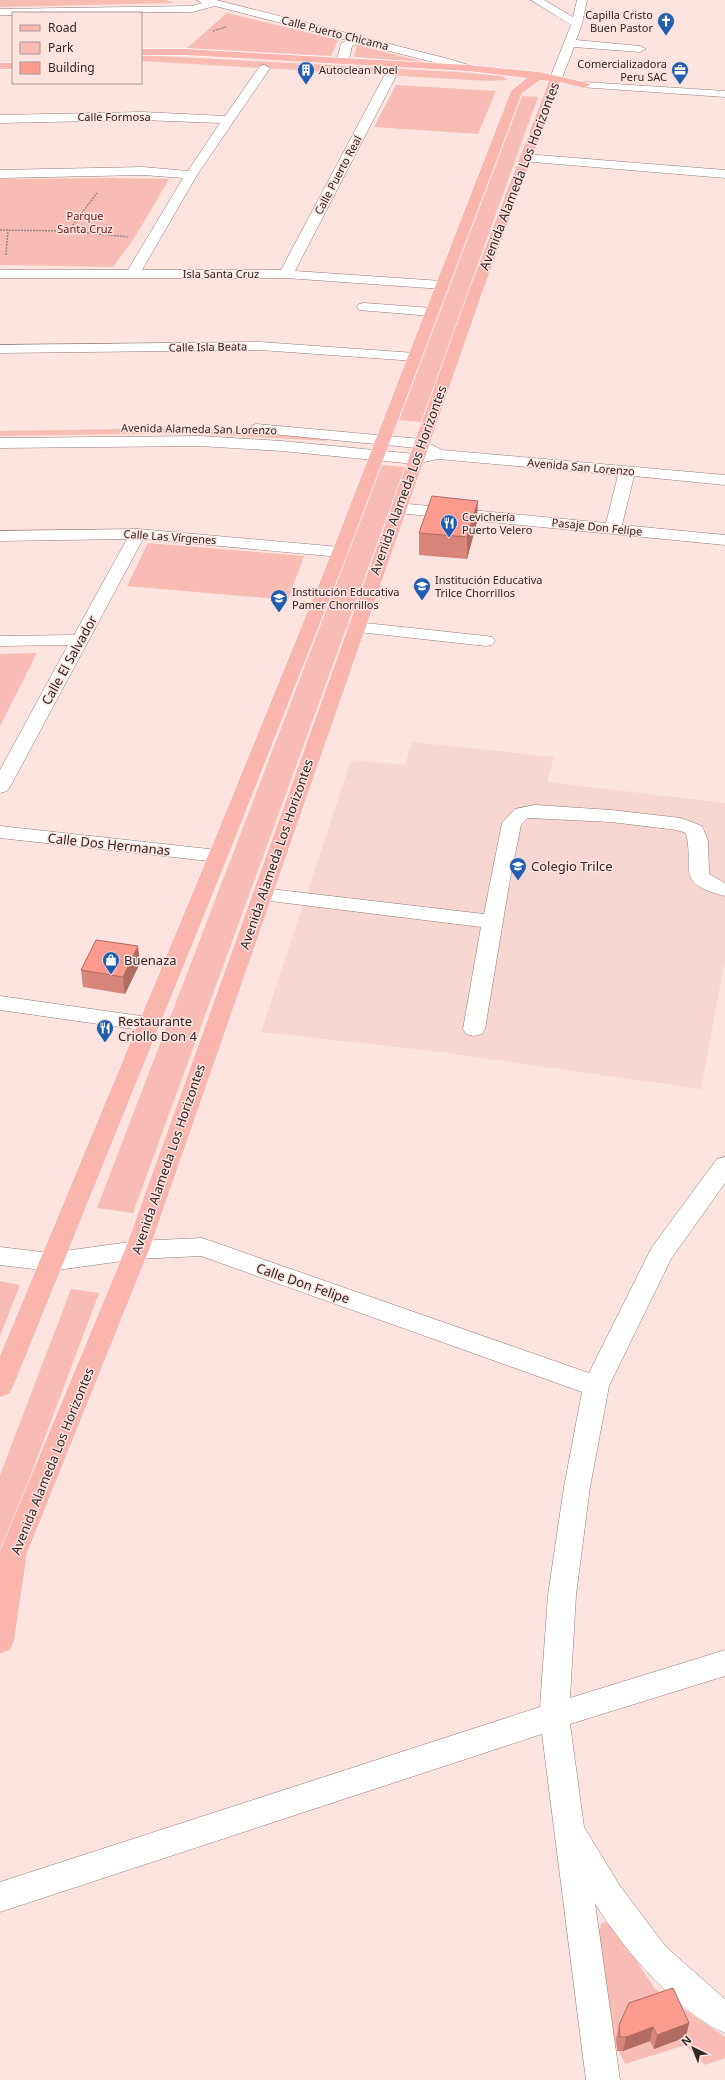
<svg xmlns="http://www.w3.org/2000/svg" width="725" height="2080" viewBox="0 0 725 2080" font-family="'Noto Sans',sans-serif">
  <style>
    .built { fill: #f7d5d0 }
    .green { fill: #f7bdb5 }
    .lines { fill: none; stroke-linecap: round; stroke-linejoin: round }
    .minor-casing { stroke: #937c79; stroke-width: 1 }
    .major-casing { stroke: #fff; stroke-width: 1 }
    .path { stroke: #9b8987; stroke-width: 1.5; stroke-dasharray: 2 1; stroke-linecap: butt }
    .minor { fill: #fff; fill-rule: evenodd }
    .major { fill: #fab5ac; fill-rule: evenodd }
    .wall { fill: #d8857a }
    .shaded-wall { fill: #b06c63 }
    .building { fill: #fb9b8e; stroke: #b06c63 }
    .labels { text-anchor: middle; stroke-width: 3; stroke-linejoin: round; paint-order: stroke }
    .far-poi-label { font-size: 11px; fill: #312827; stroke: #fde3e0; text-anchor: start }
    .far-street-label { font-size: 11px; fill: #312827; stroke: #fde3e0 }
    .far-park-label { font-size: 11px; fill: #6d1814; stroke: #fde3e0 }
    .street-label { font-size: 13px; fill: #312827; stroke: #fde3e0 }
    .poi-label { font-size: 13px; fill: #312827; stroke: #fde3e0; text-anchor: start }
  </style>
  <rect width="100%" height="100%" fill="#fde3e0"/>
  <polygon class="built" points="412,742 554,757 547,782 725,803 725,959 701,1089 433,1051 261,1032 351,760 405,765"/>
  <g class="green">
    <polygon points="0,0 165,0 176,3 0,7"/>
    <polygon points="227,13 338,40 331,56 187,48"/>
    <polygon points="357,45 424,62 354,57"/>
    <polygon points="141,55 457,72 502,76 507,80 488,81 141,61"/>
    <polygon points="396,85 496,91 478,134 374,127"/>
    <polygon points="522,96 538,97 421,422 399,420"/>
    <polygon points="109,178 169,179 135,237 113,267 0,265 0,179"/>
    <polygon points="186,428 329,437 326,441 187,433 0,436 0,431"/>
    <polygon points="382,465 405,467 133,1213 97,1208"/>
    <polygon points="148,543 304,556 288,600 127,586"/>
    <polygon points="37,653 0,726 0,654"/>
    <polygon points="0,1281 20,1285 0,1336"/>
    <polygon points="71,1289 99,1293 2,1552 0,1569 0,1475"/>
    <polygon points="604,1922 614,1927 655,1989 725,2037 725,2058 705,2065 685,2045 625,2064 613,2039 598,1932 601,1924"/>
  </g>
  <g class="lines">
    <g class="minor-casing">
      <g id="minor">
        <polygon points="197,0 216,0 445,58 472,66 474,68 468,71 358,43 352,46 349,60 343,63 337,60 341,44 347,40 215,6 192,12 13,13 13,15 0,15 0,9 192,6 202,3"/>
        <polygon points="531,0 544,0 573,17 577,0 587,0 582,24 576,40 640,46 646,49 640,52 574,47 562,78 556,81 552,80 550,78 571,25"/>
        <polygon points="264,65 270,68 197,175 142,270 281,270 384,76 390,73 396,76 295,271 442,281 447,282 449,285 447,288 442,289 286,278 0,278 0,270 128,270 183,178 143,175 0,178 0,170 143,167 188,171 220,123 142,120 0,123 0,115 142,112 225,116 260,66"/>
        <polygon points="584,82 725,91 725,97 580,87 578,85 580,83"/>
        <polygon points="525,154 725,170 725,178 521,161 519,158 521,155"/>
        <polygon points="364,303 432,308 437,309 439,312 437,315 432,316 359,310 357,307 359,304"/>
        <polygon points="260,342 415,353 420,354 422,357 420,360 415,361 260,350 0,353 0,345"/>
        <polygon points="256,424 421,439 442,450 725,475 725,485 634,476 622,525 725,535 725,545 398,513 392,511 390,508 392,505 398,503 606,523 618,475 438,459 415,464 282,451 200,446 0,448 0,438 200,436 282,441 415,454 424,452 417,448 251,432 248,429 251,426"/>
        <polygon points="138,529 340,547 346,548 348,552 346,556 340,557 143,539 10,787 7,791 0,793 0,770 68,645 0,646 0,636 74,635 127,539 0,541 0,531"/>
        <polygon points="356,622 486,636 492,637 495,641 492,645 486,646 350,631 347,627 350,623"/>
        <path d="M535 805 611 810 681 818 702 826 708 841 709 874 725 883V896C674 883 695 871 686 833L677 830 611 822 528 818 521 825 510 879 485 1029 482 1034 474 1036 466 1034 463 1029 481 927 262 900 255 899 252 894 255 889 262 888 484 914 502 823 515 809Z"/>
        <polygon points="0,826 218,850 225,852 228,856 225,860 218,862 0,838"/>
        <polygon points="0,996 148,1017 156,1019 159,1024 156,1029 148,1031 0,1010"/>
        <path d="M725 1157V1183L671 1259 609 1386 590 1487 576 1595 570 1698 725 1650V1676L570 1724 584 1827 620 1886 666 1947 725 1999V2033C679 2014 620 1946 595 1903L620 2080H586L542 1734 0 1912V1882L540 1707 548 1595 564 1487 582 1392 201 1256 137 1259 50 1271 0 1265V1247L50 1253 137 1241 202 1238 589 1373 652 1247 717 1159Z"/>
      </g>
    </g>
    <g class="major-casing">
      <g id="major">
        <polygon points="141,49 185,49 468,65 539,72 588,83 590,85 584,88 560,82 482,293 149,1250 27,1553 14,1641 10,1650 0,1654 0,1551 125,1250 468,293 549,81 540,80 522,93 348,552 228,856 13,1387 9,1394 0,1397 0,1356 208,856 332,552 511,91 527,78 468,71 185,55 141,55"/>
        <rect x="0" y="63" width="13" height="6"/>
      </g>
    </g>
    <g class="path">
      <polyline points="213,31 226,27"/>
      <polyline points="0,230 68,231 129,237"/>
      <polyline points="69,230 97,193"/>
      <polyline points="6,255 8,230"/>
    </g>
    <use href="#minor" class="minor"/>
    <use href="#major" class="major"/>
  </g>
  <g class="wall">
    <polygon points="477,522 467,559 419,555 419,533"/>
    <polygon points="140,963 125,994 83,987 81,970"/>
    <polygon points="689,2023 686,2037 654,2049 650,2041 623,2051 617,2051 616,2039 619,2025"/>
  </g>
  <g class="shaded-wall">
    <polygon points="478,501 477,522 467,559 467,537"/>
    <polygon points="138,946 140,963 125,994 123,977"/>
    <polygon points="689,2023 686,2037 654,2049 657,2035"/>
    <polygon points="653,2027 650,2041 623,2051 626,2037"/>
  </g>
  <g class="building">
    <polygon points="432,496 478,501 467,537 419,533"/>
    <polygon points="96,940 138,946 123,977 81,970"/>
    <polygon points="673,1988 689,2023 657,2035 653,2027 626,2037 620,2037 619,2025 629,2003"/>
  </g>
  <defs>
    <g id="church-pin" transform="scale(0.9)"><path d="M0 17L-7.5 6A9.5 9.5 0 1 1 7.5 6Z" fill="#225eb0" stroke="#fde3e0"/><path d="M-1.2-6h2.4v3.5h3.3v2.4h-3.3V6h-2.4V-.1h-3.3v-2.4h3.3Z" fill="#fff"/></g>
    <g id="building-pin" transform="scale(0.9)"><path d="M0 17L-7.5 6A9.5 9.5 0 1 1 7.5 6Z" fill="#225eb0" stroke="#fde3e0"/><path d="M-4-6H4V6H1V3H-1V6H-4ZM-2.5-4.3h1.7v1.8h-1.7ZM.8-4.3h1.7v1.8H.8ZM-2.5-1h1.7V.8h-1.7ZM.8-1h1.7V.8H.8Z" fill="#fff"/></g>
    <g id="office-pin" transform="scale(0.9)"><path d="M0 17L-7.5 6A9.5 9.5 0 1 1 7.5 6Z" fill="#225eb0" stroke="#fde3e0"/><path d="M-6-3h4V-5.5h4V-3h4V5H-6ZM-1-4.5V-3h2v-1.5ZM-6 0V1H6V0Z" fill="#fff"/></g>
    <g id="restaurant-pin" transform="scale(0.9)"><path d="M0 17L-7.5 6A9.5 9.5 0 1 1 7.5 6Z" fill="#225eb0" stroke="#fde3e0"/><path d="M-5-6h1v4h1v-4h1v4h1v-4h1v5L-1.5 .5V6h-2V.5L-5-1ZM5-6V6H3V1.5H1.5Q1.5-4 5-6Z" fill="#fff"/></g>
    <g id="school-pin" transform="scale(0.9)"><path d="M0 17L-7.5 6A9.5 9.5 0 1 1 7.5 6Z" fill="#225eb0" stroke="#fde3e0"/><path d="M0-5L7-2L0 1L-7-2ZM-4 1L0 2.5L4 1V4Q0 6-4 4Z" fill="#fff"/></g>
    <g id="shop-pin" transform="scale(0.9)"><path d="M0 17L-7.5 6A9.5 9.5 0 1 1 7.5 6Z" fill="#225eb0" stroke="#fde3e0"/><path d="M-5-2.5h2.3a2.7 3.5 0 0 1 5.4 0H5L5.5 6h-11ZM-1.5-2.5h3a1.5 2.3 0 0 0-3 0Z" fill="#fff"/></g>
  </defs>
  <g fill-rule="evenodd">
    <use href="#church-pin" x="666" y="21"/>
    <use href="#building-pin" x="306" y="70"/>
    <use href="#office-pin" x="680" y="70"/>
    <use href="#restaurant-pin" x="449" y="523"/>
    <use href="#school-pin" x="422" y="586"/>
    <use href="#school-pin" x="279" y="598"/>
    <use href="#school-pin" x="518" y="866"/>
    <use href="#shop-pin" x="111" y="960"/>
    <use href="#restaurant-pin" x="105" y="1028"/>
  </g>
  <g class="labels">
    <g class="far-poi-label">
      <text x="653" y="19" text-anchor="end">Capilla Cristo<tspan x="653" dy="13">Buen Pastor</tspan></text>
      <text x="667" y="68" text-anchor="end">Comercializadora<tspan x="667" dy="13">Peru SAC</tspan></text>
      <text x="319" y="74">Autoclean Noel</text>
      <text x="462" y="521">Cevichería<tspan x="462" dy="13">Puerto Velero</tspan></text>
      <text x="435" y="584">Institución Educativa<tspan x="435" dy="13">Trilce Chorrillos</tspan></text>
      <text x="292" y="596">Institución Educativa<tspan x="292" dy="13">Pamer Chorrillos</tspan></text>
    </g>
    <g class="far-street-label">
      <text transform="translate(335 33) rotate(14)" y="4">Calle Puerto Chicama</text>
      <text x="114" y="121">Calle Formosa</text>
      <text transform="translate(338 175) rotate(-62)" y="4">Calle Puerto Real</text>
      <text x="221" y="278">Isla Santa Cruz</text>
      <text transform="translate(208 347) rotate(-1)" y="4">Calle Isla Beata</text>
      <text transform="translate(199 429) rotate(1)" y="4">Avenida Alameda San Lorenzo</text>
      <text transform="translate(581 467) rotate(5)" y="4">Avenida San Lorenzo</text>
      <text transform="translate(597 527) rotate(6)" y="4">Pasaje Don Felipe</text>
      <text transform="translate(170 537) rotate(4)" y="4">Calle Las Vírgenes</text>
    </g>
    <g class="far-park-label">
      <text x="85" y="220">Parque<tspan x="85" dy="13">Santa Cruz</tspan></text>
    </g>
    <g class="street-label">
      <text transform="translate(519 176) rotate(-69)" y="5">Avenida Alameda Los Horizontes</text>
      <text transform="translate(408 480) rotate(-70)" y="5">Avenida Alameda Los Horizontes</text>
      <text transform="translate(69 660) rotate(-61)" y="5">Calle El Salvador</text>
      <text transform="translate(109 844) rotate(6)" y="5">Calle Dos Hermanas</text>
      <text transform="translate(276 854) rotate(-71)" y="5">Avenida Alameda Los Horizontes</text>
      <text transform="translate(168 1159) rotate(-71)" y="5">Avenida Alameda Los Horizontes</text>
      <text transform="translate(303 1283) rotate(19)" y="5">Calle Don Felipe</text>
      <text transform="translate(52 1461) rotate(-68)" y="5">Avenida Alameda Los Horizontes</text>
    </g>
    <g class="poi-label">
      <text x="531" y="871">Colegio Trilce</text>
      <text x="124" y="965">Buenaza</text>
      <text x="118" y="1026">Restaurante<tspan x="118" dy="15">Criollo Don 4</tspan></text>
    </g>
  </g>
  <rect x="12" y="12" width="130" height="72" fill="#fde3e0" stroke="#ab9896"/>
  <rect x="20" y="25" width="20" height="6" fill="#fab5ac" stroke="#ab9896"/>
  <text x="48" y="32" font-size="12" fill="#312827">Road</text>
  <rect x="20" y="42" width="20" height="12" fill="#f7bdb5" stroke="#ab9896"/>
  <text x="48" y="52" font-size="12" fill="#312827">Park</text>
  <rect x="20" y="62" width="20" height="12" fill="#fb9b8e" stroke="#ab9896"/>
  <text x="48" y="72" font-size="12" fill="#312827">Building</text>
  <g transform="translate(693 2048) rotate(317)" stroke="#fde3e0" stroke-width="3" paint-order="stroke">
  <path d="M0-3L7 15L0 10L-7 15Z" fill="#312827"/>
  <text y="-6" font-size="11" font-weight="bold" text-anchor="middle" fill="#312827">N</text>
  </g>
</svg>
